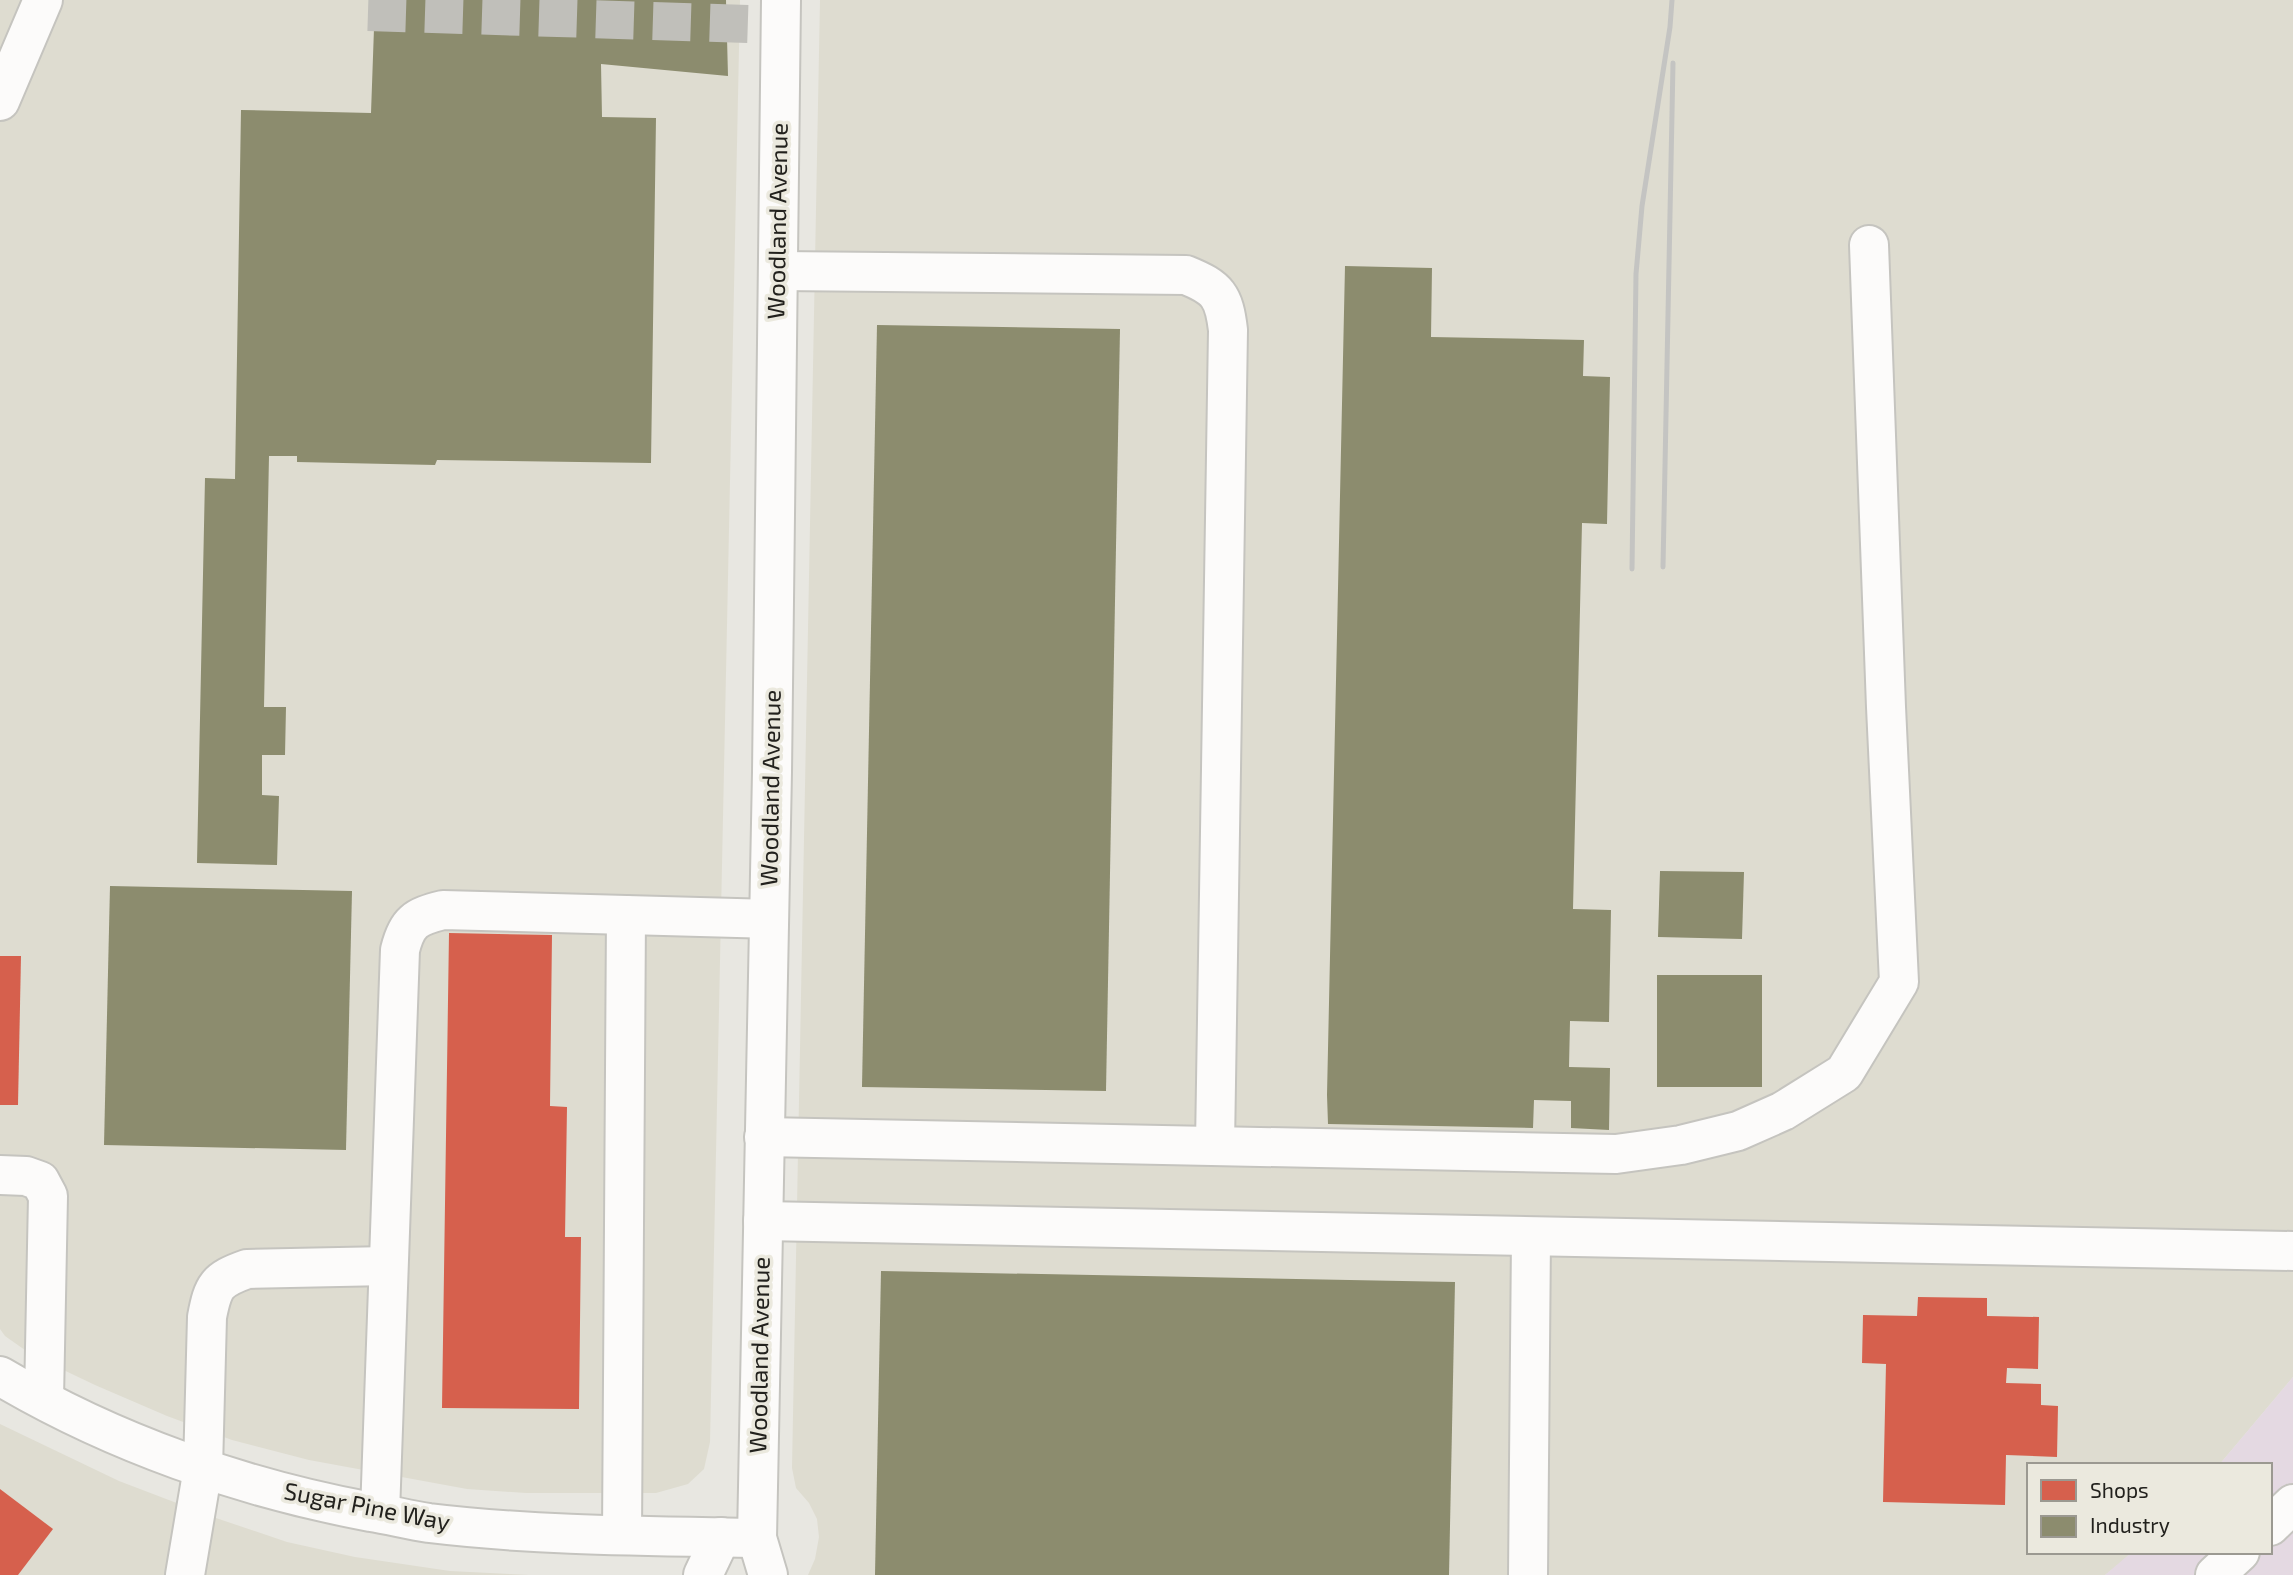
<svg xmlns="http://www.w3.org/2000/svg" width="2293" height="1575" viewBox="0 0 2293 1575" font-family="'Exo 2',sans-serif">
  <style>
    .built { fill: #dedcd0 }
    .green { fill: #e4d9e2 }
    .shops { fill: #d6604d }
    .industry { fill: #8c8c6e }
    .lines { fill: none; stroke-linecap: round; stroke-linejoin: round }
    .minor-tunnel { stroke: #c0bfba; stroke-width: 38; stroke-dasharray: 38 19; stroke-linecap: butt }
    .minor-casing { stroke: #c5c4bf; stroke-width: 42 }
    .minor { stroke: #fcfbfa; stroke-width: 38 }
    .rail { stroke: #c4c4c2; stroke-width: 5 }
    .labels { text-anchor: middle; stroke-width: 7; stroke-linejoin: round; paint-order: stroke }
    .street-label { font-size: 24px; fill: #22211d; stroke: #ebe9de }
  </style>
  <rect width="100%" height="100%" fill="#e8e7e1"/>
  <g class="built">
    <polygon points="0,0 740,0 710,1442 704,1469 688,1484 656,1493 526,1493 467,1489 309,1460 232,1440 167,1416 95,1385 32,1355 5,1336 0,1329"/>
    <polygon points="820,0 2293,0 2293,1377 2219,1465 2029,1465 2029,1552 2132,1552 2120,1563 2105,1575 808,1575 815,1559 819,1537 817,1519 809,1503 796,1488 792,1468"/>
    <polygon points="0,1424 119,1481 216,1518 287,1542 355,1557 450,1571 529,1575 0,1575"/>
  </g>
  <polygon class="green" points="2293,1377 2293,1575 2105,1575 2132,1552 2270,1552 2270,1465 2219,1465"/>
  <g class="shops">
    <polygon points="449,933 552,935 550,1106 567,1107 565,1237 581,1237 579,1409 442,1408"/>
    <polygon points="0,956 21,956 18,1105 0,1105"/>
    <polygon points="1918,1297 1987,1298 1987,1316 2039,1317 2038,1369 2007,1368 2006,1383 2041,1384 2041,1405 2058,1406 2057,1457 2006,1455 2005,1505 1883,1502 1886,1364 1862,1363 1863,1315 1917,1316"/>
    <polygon points="0,1489 53,1529 18,1575 0,1575"/>
  </g>
  <g class="industry">
    <polygon points="375,0 726,0 728,76 601,64 602,117 656,118 651,463 437,460 435,465 297,462 297,456 269,456 264,707 286,707 285,755 262,755 262,795 279,796 277,865 197,863 205,478 235,479 241,110 371,113"/>
    <polygon points="1345,266 1432,268 1431,337 1584,340 1583,376 1610,377 1607,524 1582,523 1573,909 1611,910 1609,1022 1570,1021 1569,1067 1610,1068 1609,1130 1571,1128 1571,1101 1534,1100 1533,1128 1328,1124 1327,1095"/>
    <polygon points="877,325 1120,329 1106,1091 862,1087"/>
    <polygon points="1660,871 1744,872 1742,939 1658,937"/>
    <polygon points="110,886 352,891 346,1150 104,1145"/>
    <rect x="1657" y="975" width="105" height="112"/>
    <polygon points="881,1271 1455,1282 1449,1575 875,1575"/>
  </g>
  <g class="lines">
    <polyline class="minor-tunnel" points="368,12 780,25"/>
    <g class="minor-casing">
      <g id="minor">
        <polyline points="0,101 43,0"/>
        <path d="M778 271 1186 275C1218 288 1224 296 1228 330L1215 1145"/>
        <polyline points="764,1137 1616,1154 1681,1145 1738,1131 1783,1111 1844,1073 1899,982 1886,707 1869,245"/>
        <polyline points="0,1175 26,1176 40,1181 48,1196 44,1399"/>
        <polyline points="763,1221 2293,1251"/>
        <path d="M0 1376C113 1443 242 1488 371 1512 390 1515 409 1520 429 1523 537 1536 647 1536 757 1538"/>
        <path d="M380 1513 400 950C407 922 415 917 443 910L769 919"/>
        <polyline points="2270,1526 2293,1504"/>
        <polyline points="622,1535 626,915"/>
        <path d="M185 1575 203 1468 207 1317C213 1286 216 1280 247 1269L388 1266"/>
        <polyline points="703,1575 721,1537"/>
        <polyline points="768,1575 757,1538 772,772 781,0"/>
        <polyline points="1528,1575 1531,1237"/>
        <polyline points="2215,1575 2240,1552"/>
      </g>
    </g>
    <use href="#minor" class="minor"/>
    <g class="rail">
      <polyline points="1663,567 1673,63"/>
      <polyline points="1632,569 1636,274 1642,206 1670,27 1672,0"/>
    </g>
  </g>
  <g class="labels">
    <g class="street-label">
      <text transform="translate(778 221) rotate(-89)" y="8">Woodland Avenue</text>
      <text transform="translate(771 788) rotate(-89)" y="8">Woodland Avenue</text>
      <text transform="translate(760 1355) rotate(-89)" y="8">Woodland Avenue</text>
      <text transform="translate(367 1507) rotate(11)" y="8">Sugar Pine Way</text>
    </g>
  </g>
  <rect x="2027" y="1463" width="245" height="91" fill="#ebe9de" stroke="#9b9991" stroke-width="2"/>
  <rect x="2041" y="1480" width="35" height="21" fill="#d6604d" stroke="#9b9991" stroke-width="2"/>
  <text x="2090" y="1498" font-size="21" fill="#22211d">Shops</text>
  <rect x="2041" y="1516" width="35" height="21" fill="#8c8c6e" stroke="#9b9991" stroke-width="2"/>
  <text x="2090" y="1533" font-size="21" fill="#22211d">Industry</text>
</svg>
